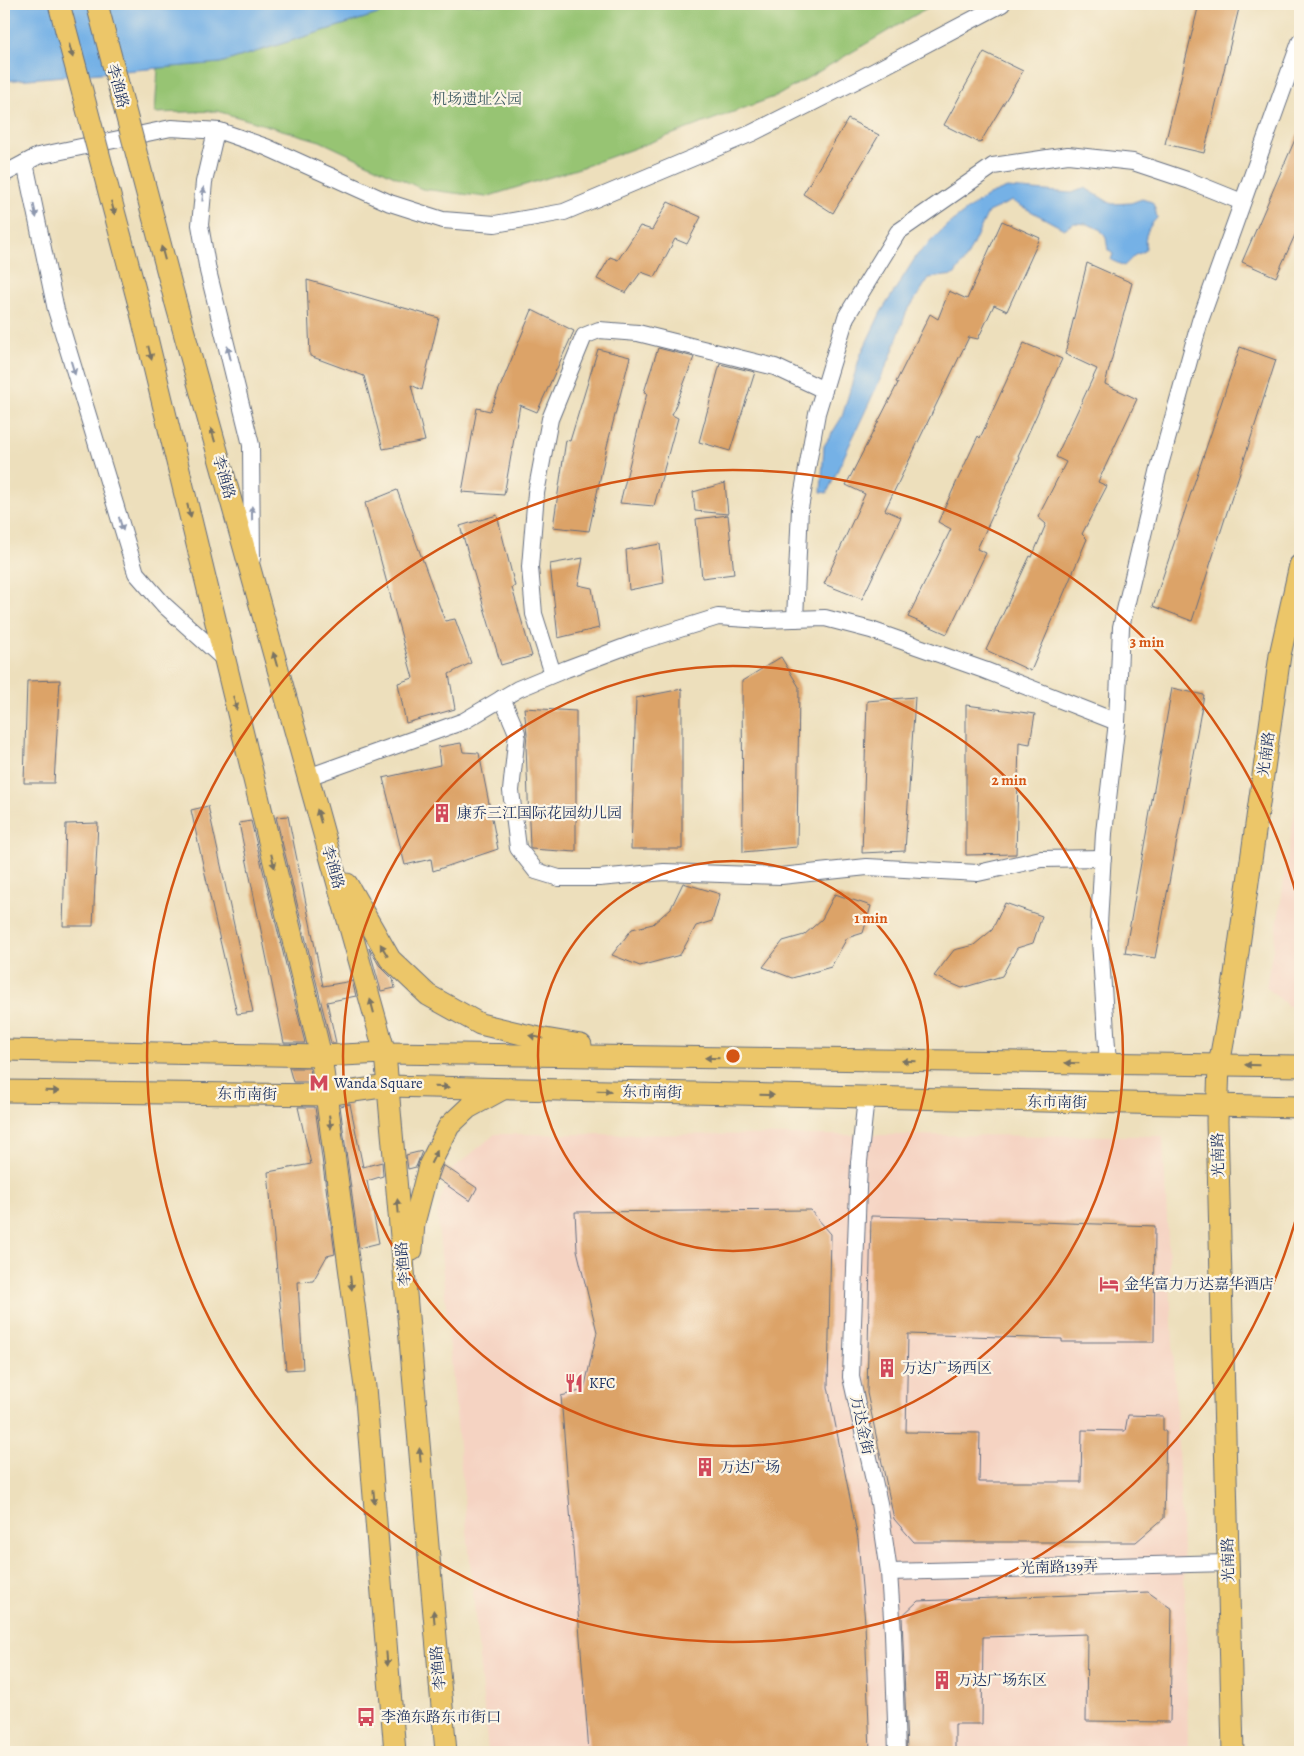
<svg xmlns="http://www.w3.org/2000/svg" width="1304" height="1756" viewBox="0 0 1304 1756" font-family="Alegreya,'Noto Serif SC',serif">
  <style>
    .built { fill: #f5d3c2 }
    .green { fill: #97c473; stroke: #597a68 }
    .water { fill: #74b1e6; stroke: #4870a2 }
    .building { fill: #dca367 }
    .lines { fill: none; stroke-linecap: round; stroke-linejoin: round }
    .minor-casing { stroke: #646d7f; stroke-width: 18 }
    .major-casing { stroke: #646d7f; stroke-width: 23 }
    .minor { stroke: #fff; stroke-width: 16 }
    .major { stroke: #ecc669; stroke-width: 21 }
    .major-bridge-casing { stroke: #646d7f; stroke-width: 23; stroke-linecap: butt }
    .major-bridge { stroke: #ecc669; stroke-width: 21 }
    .oneway { fill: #797363 }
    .oneway2 { fill: #8d97ae }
    .ring { fill: none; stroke: #d45514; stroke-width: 2.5 }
    .labels { text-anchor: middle; stroke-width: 4.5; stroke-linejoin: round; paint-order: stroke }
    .street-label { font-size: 15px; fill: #1b2f5e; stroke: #fcf5e5 }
    .park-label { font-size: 15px; fill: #405c64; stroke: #fcf5e5 }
    .poi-label { font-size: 15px; fill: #1b2f5e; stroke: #fcf5e5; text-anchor: start }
    .centre { fill: #d45514; stroke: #fcf5e5; stroke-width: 2.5 }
    .ring-label { font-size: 15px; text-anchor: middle; font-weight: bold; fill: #d45514; stroke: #fcf5e5; stroke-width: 4.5; stroke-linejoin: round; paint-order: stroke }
  </style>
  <rect width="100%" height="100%" fill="#fcf5e5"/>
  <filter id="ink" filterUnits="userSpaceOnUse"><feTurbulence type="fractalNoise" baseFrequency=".02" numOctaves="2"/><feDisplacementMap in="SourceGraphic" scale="10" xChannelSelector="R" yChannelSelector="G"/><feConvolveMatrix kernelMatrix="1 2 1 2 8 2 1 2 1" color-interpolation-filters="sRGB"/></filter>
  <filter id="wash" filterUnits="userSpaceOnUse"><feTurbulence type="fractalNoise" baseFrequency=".0096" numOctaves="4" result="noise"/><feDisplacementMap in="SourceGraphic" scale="20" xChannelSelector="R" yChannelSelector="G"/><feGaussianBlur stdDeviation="1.12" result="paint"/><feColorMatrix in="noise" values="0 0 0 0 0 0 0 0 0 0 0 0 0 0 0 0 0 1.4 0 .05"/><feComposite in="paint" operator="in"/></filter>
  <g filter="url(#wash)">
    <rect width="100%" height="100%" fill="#eddfbc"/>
    <g class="built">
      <polygon points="1300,778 1300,1007 1288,1006 1266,987 1278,920"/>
      <polygon points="495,1134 1163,1136 1186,1615 1188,1752 488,1752 437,1212 449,1172"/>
    </g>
    <polygon class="green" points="410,4 934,4 777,96 586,166 486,197 422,189 320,141 217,111 155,113 158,68 220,63"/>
    <g class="water">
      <polygon points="4,4 410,4 220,63 4,81"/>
      <path d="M1007 188 1072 193 1085 188 1112 204 1131 203 1142 199 1152 202 1155 208 1157 218C1149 226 1143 236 1146 248L1143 252 1135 255 1124 266 1111 260 1113 254 1108 250 1106 238 1100 229 1087 224 1074 223 1064 229 1012 201 988 212 967 257 954 275 929 278 906 313 891 356 827 493 821 492 824 446 842 417 860 356 881 312 917 255 946 226 971 207 989 195Z"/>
    </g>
    <g id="blocks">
      <g class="building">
        <polygon points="1199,4 1240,4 1204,153 1165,144"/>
        <polygon points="984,52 1023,71 980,143 944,125"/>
        <polygon points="848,119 879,135 833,213 803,194"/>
        <polygon points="1300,128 1300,224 1276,277 1242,262"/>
        <polygon points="668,202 701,217 687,244 675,239 655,277 641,272 626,293 597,279 610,257 618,260 640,226 652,230"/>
        <polygon points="1002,221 1040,238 1007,311 994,305 978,339 969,337 885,510 901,517 862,599 824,584 865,494 846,485 898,383 896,382 930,314 938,319 949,291 967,299"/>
        <polygon points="1087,263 1132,283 1105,384 1137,399 1098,482 1107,486 1082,534 1087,539 1031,671 986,650 1030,556 1032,557 1046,524 1038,517 1066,462 1056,457 1097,369 1065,354"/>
        <polygon points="307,280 439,318 422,390 411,385 425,441 383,449 364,376 310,356"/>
        <polygon points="532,310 574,331 537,412 520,405 504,495 462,492 477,408 490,411"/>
        <polygon points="1024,343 1062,359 1018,456 1020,457 977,549 986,553 947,634 908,617 951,529 938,522 978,436 980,438"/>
        <polygon points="1240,347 1276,360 1192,621 1153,606"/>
        <polygon points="658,348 694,357 672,415 678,418 654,506 620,503 647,393 644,392"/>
        <polygon points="598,349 630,357 607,446 589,531 553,527 566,440 570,441"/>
        <polygon points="720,364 755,372 730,451 699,442"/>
        <polygon points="725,483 728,514 695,511 693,492"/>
        <polygon points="397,490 445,621 455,619 471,663 449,674 455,709 406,723 398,683 413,678 365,503"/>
        <polygon points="497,515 515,586 512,588 532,656 501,665 460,526"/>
        <polygon points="728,515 734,574 702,578 696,519"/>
        <polygon points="660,544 664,583 629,590 626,550"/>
        <polygon points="583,558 578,585 592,588 599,628 558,638 550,564"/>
        <polygon points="781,657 799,687 797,847 743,852 742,681"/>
        <polygon points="60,680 54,783 24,783 27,681"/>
        <polygon points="1172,688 1204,695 1155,958 1125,953"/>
        <polygon points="682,689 682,849 631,849 636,698"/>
        <polygon points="915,697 905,851 862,853 867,701"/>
        <polygon points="966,705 1035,714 1030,744 1019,742 1016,854 966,855"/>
        <polygon points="524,708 576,711 576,852 531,849 530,847 526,746 527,734"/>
        <polygon points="461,743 463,752 479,753 498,849 433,871 431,859 405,865 383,778 440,765 438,747"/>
        <polygon points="208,806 253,1012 237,1014 213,910 191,810"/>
        <polygon points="288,816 323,986 352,981 356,996 327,1002 336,1043 331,1043 276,817"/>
        <polygon points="251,821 305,1043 284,1043 239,823"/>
        <polygon points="98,823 93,926 63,926 66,824"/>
        <polygon points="683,883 720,894 712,921 696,926 680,955 640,966 612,955 632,929 653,924 671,908"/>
        <polygon points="835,894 871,906 863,933 847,938 831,967 792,978 763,967 783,941 804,935 822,919"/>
        <polygon points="1005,903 1042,916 1033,943 1017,948 1002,976 962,988 934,976 954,950 974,945 992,930"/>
        <polygon points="369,948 379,965 393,979 395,988 381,991"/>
        <polygon points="289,1068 310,1068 312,1082 293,1082"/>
        <polygon points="350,1104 363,1167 382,1162 383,1176 367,1181 379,1243 359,1248 340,1106"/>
        <polygon points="298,1107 315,1107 335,1254 327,1256 313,1281 298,1282 303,1369 286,1370 268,1172 311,1164"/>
        <polygon points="422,1151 416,1167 408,1169 406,1155"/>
        <polygon points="443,1165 477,1188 470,1201 438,1179"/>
        <polygon points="810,1210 831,1234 828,1387 858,1539 865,1623 870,1752 589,1752 561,1396 584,1390 597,1332 577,1250 575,1212"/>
        <polygon points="871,1216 952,1218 952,1219 1155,1226 1154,1342 1062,1342 1062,1339 908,1334 906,1432 980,1433 979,1482 1081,1482 1082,1430 1125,1431 1128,1415 1163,1416 1163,1431 1166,1431 1164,1518 1136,1542 914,1542 894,1519 867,1393"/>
        <polygon points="1148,1592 1172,1609 1170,1722 1086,1721 1087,1634 983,1637 982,1724 955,1724 955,1752 907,1752 902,1616 918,1601"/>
      </g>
    </g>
  </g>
  <g filter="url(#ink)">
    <use href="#blocks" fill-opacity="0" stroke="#646d7f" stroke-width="1"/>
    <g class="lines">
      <g class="minor-casing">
        <g id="minor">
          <polyline points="216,131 204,182 200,225 208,271 251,445 252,559"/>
          <polyline points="25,163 56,310 136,573 164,605 225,660"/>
          <polyline points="4,174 38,156 171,128 220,131 266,147 390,203 443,220 495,224 564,212 752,133 875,71 1002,4"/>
          <polyline points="795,619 800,508 817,413 846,317 898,232 993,166 1068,155 1133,162 1190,181 1242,202"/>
          <polyline points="553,674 534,614 530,567 536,493 550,419 584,336 599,330 638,333 775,367 824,390"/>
          <polyline points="502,698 517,733 511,791 518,848 536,871 559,878 599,878 664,872 781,876 867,867 978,873 1041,859 1103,858"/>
          <polyline points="308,777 464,721 518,689 566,669 638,642 718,617 762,620 825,618 871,630 984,670 1117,722"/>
          <polyline points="1108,1063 1099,925 1104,833 1117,722 1121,627 1158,472 1200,321 1300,42"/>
          <polyline points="866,1098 859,1162 851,1377 879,1503 889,1572 893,1633 897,1752"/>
          <polyline points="889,1572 1228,1563"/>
        </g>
      </g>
      <g class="major-casing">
        <g id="major">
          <polyline points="175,300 385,1053 446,1752"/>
          <polyline points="139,305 321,1056 365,1387 395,1752"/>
          <polyline points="347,884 390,959 428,995 480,1024 539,1038 581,1045"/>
          <polyline points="4,1050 321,1056 385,1053 1300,1066"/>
          <polyline points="4,1091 326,1095 388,1086 1300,1107"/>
          <polyline points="412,1250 414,1223 429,1166 449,1126 468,1108 501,1090"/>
          <polyline points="1233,1752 1217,1121 1219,1065 1233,988 1280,655 1300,565"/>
        </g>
      </g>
      <use href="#minor" class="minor"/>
      <use href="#major" class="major"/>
      <g class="major-bridge-casing">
        <g id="major-bridge">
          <polyline points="59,4 139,305"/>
          <polyline points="97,4 175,300"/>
        </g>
      </g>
      <use href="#major-bridge" class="major-bridge"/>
    </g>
    <defs><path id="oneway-solid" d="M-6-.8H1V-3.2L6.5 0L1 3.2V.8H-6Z" transform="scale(1.25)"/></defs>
    <g class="oneway">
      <use href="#oneway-solid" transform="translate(71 51) rotate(75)"/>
      <use href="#oneway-solid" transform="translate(113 208) rotate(75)"/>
      <use href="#oneway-solid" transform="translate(163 253) rotate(-105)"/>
      <use href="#oneway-solid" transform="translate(150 353) rotate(76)"/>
      <use href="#oneway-solid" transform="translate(213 435) rotate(-106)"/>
      <use href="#oneway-solid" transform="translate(189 511) rotate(76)"/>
      <use href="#oneway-solid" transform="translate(275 659) rotate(-106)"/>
      <use href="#oneway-solid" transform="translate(235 703) rotate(76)"/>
      <use href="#oneway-solid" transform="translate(319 816) rotate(-106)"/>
      <use href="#oneway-solid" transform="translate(273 861) rotate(76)"/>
      <use href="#oneway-solid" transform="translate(384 950) rotate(-121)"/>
      <use href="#oneway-solid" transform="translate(372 1006) rotate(-105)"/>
      <use href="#oneway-solid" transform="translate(536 1037) rotate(-168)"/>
      <use href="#oneway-solid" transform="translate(712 1058) rotate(-179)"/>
      <use href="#oneway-solid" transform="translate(909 1061) rotate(-179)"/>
      <use href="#oneway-solid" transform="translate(1072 1063) rotate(-179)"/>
      <use href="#oneway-solid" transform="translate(1252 1065) rotate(-179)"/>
      <use href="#oneway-solid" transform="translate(442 1087) rotate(1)"/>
      <use href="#oneway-solid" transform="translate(52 1091) rotate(1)"/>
      <use href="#oneway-solid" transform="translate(604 1091) rotate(1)"/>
      <use href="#oneway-solid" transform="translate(767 1095) rotate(1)"/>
      <use href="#oneway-solid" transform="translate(330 1122) rotate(83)"/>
      <use href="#oneway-solid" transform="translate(434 1157) rotate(-63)"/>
      <use href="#oneway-solid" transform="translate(398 1206) rotate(-95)"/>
      <use href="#oneway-solid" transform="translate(351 1283) rotate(83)"/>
      <use href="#oneway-solid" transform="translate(420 1455) rotate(-95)"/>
      <use href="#oneway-solid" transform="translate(374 1497) rotate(85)"/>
      <use href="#oneway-solid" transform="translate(434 1617) rotate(-95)"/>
      <use href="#oneway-solid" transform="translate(387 1659) rotate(85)"/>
    </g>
    <g class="oneway2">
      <use href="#oneway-solid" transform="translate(203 194) rotate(-85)"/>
      <use href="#oneway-solid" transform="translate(35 211) rotate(78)"/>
      <use href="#oneway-solid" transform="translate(229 353) rotate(-104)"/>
      <use href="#oneway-solid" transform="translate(73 368) rotate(73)"/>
      <use href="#oneway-solid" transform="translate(252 513) rotate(-91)"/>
      <use href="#oneway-solid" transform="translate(121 524) rotate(73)"/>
    </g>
  </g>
  <g class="ring">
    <circle cx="733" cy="1056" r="195"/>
    <circle cx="733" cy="1056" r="390"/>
    <path d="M1299 1208A586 586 0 1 1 1299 904"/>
  </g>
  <defs>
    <g id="building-bare" transform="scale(1.5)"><path d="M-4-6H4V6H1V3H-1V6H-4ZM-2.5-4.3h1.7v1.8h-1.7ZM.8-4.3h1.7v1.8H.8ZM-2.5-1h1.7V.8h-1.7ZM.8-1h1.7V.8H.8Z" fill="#d1495b" stroke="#fcf5e5" stroke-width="2.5" paint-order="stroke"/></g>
    <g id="metro-bare" transform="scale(1.5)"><path d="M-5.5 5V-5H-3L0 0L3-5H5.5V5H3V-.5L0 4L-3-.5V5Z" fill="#d1495b" stroke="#fcf5e5" stroke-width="2.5" paint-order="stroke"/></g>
    <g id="hotel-bare" transform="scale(1.5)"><path d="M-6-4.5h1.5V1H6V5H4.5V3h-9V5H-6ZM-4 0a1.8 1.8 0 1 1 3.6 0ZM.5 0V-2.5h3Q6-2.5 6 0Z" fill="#d1495b" stroke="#fcf5e5" stroke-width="2.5" paint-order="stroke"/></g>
    <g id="restaurant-bare" transform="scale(1.5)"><path d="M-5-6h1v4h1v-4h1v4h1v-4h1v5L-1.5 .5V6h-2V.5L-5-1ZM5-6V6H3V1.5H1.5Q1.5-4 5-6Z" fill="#d1495b" stroke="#fcf5e5" stroke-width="2.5" paint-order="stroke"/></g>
    <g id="bus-bare" transform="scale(1.5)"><path d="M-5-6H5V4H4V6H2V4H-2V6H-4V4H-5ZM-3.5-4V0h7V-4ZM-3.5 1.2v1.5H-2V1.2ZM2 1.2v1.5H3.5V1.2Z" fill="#d1495b" stroke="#fcf5e5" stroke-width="2.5" paint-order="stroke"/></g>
  </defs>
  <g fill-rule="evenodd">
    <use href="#building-bare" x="442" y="813"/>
    <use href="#metro-bare" x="319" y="1083"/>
    <use href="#hotel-bare" x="1109" y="1284"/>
    <use href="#building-bare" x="887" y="1368"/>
    <use href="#restaurant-bare" x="574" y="1383"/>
    <use href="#building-bare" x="705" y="1467"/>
    <use href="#building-bare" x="942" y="1680"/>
    <use href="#bus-bare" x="366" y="1717"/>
  </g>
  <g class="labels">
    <g class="street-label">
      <text transform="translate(118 86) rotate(75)" y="5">李渔路</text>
      <text transform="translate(224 477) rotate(74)" y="5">李渔路</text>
      <text transform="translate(1266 754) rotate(-82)" y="5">光南路</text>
      <text transform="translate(333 867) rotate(74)" y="5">李渔路</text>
      <text transform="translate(652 1092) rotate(1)" y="5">东市南街</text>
      <text transform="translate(247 1094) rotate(1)" y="5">东市南街</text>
      <text transform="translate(1057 1102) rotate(1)" y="5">东市南街</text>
      <text transform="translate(1218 1155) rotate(-91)" y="5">光南路</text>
      <text transform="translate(403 1264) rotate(-95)" y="5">李渔路</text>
      <text transform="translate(862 1425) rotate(78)" y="5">万达金街</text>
      <text transform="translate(1228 1560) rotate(-91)" y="5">光南路</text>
      <text transform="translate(1059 1567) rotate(-2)" y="5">光南路139弄</text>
      <text transform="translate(438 1668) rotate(-95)" y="5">李渔路</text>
    </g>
    <g class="park-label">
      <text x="477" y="104">机场遗址公园</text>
    </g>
    <g class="poi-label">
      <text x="457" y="818">康乔三江国际花园幼儿园</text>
      <text x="334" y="1088">Wanda Square</text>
      <text x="1124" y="1289">金华富力万达嘉华酒店</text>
      <text x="902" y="1373">万达广场西区</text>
      <text x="589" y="1388">KFC</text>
      <text x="720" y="1472">万达广场</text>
      <text x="957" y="1685">万达广场东区</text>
      <text x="381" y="1722">李渔东路东市街口</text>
    </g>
  </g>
  <circle cx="733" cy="1056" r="8" class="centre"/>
  <g class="ring-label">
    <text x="1147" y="647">3 min</text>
    <text x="1009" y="785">2 min</text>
    <text x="871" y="923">1 min</text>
  </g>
  <rect width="1304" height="1756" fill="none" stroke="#fcf5e5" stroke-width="20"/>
</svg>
